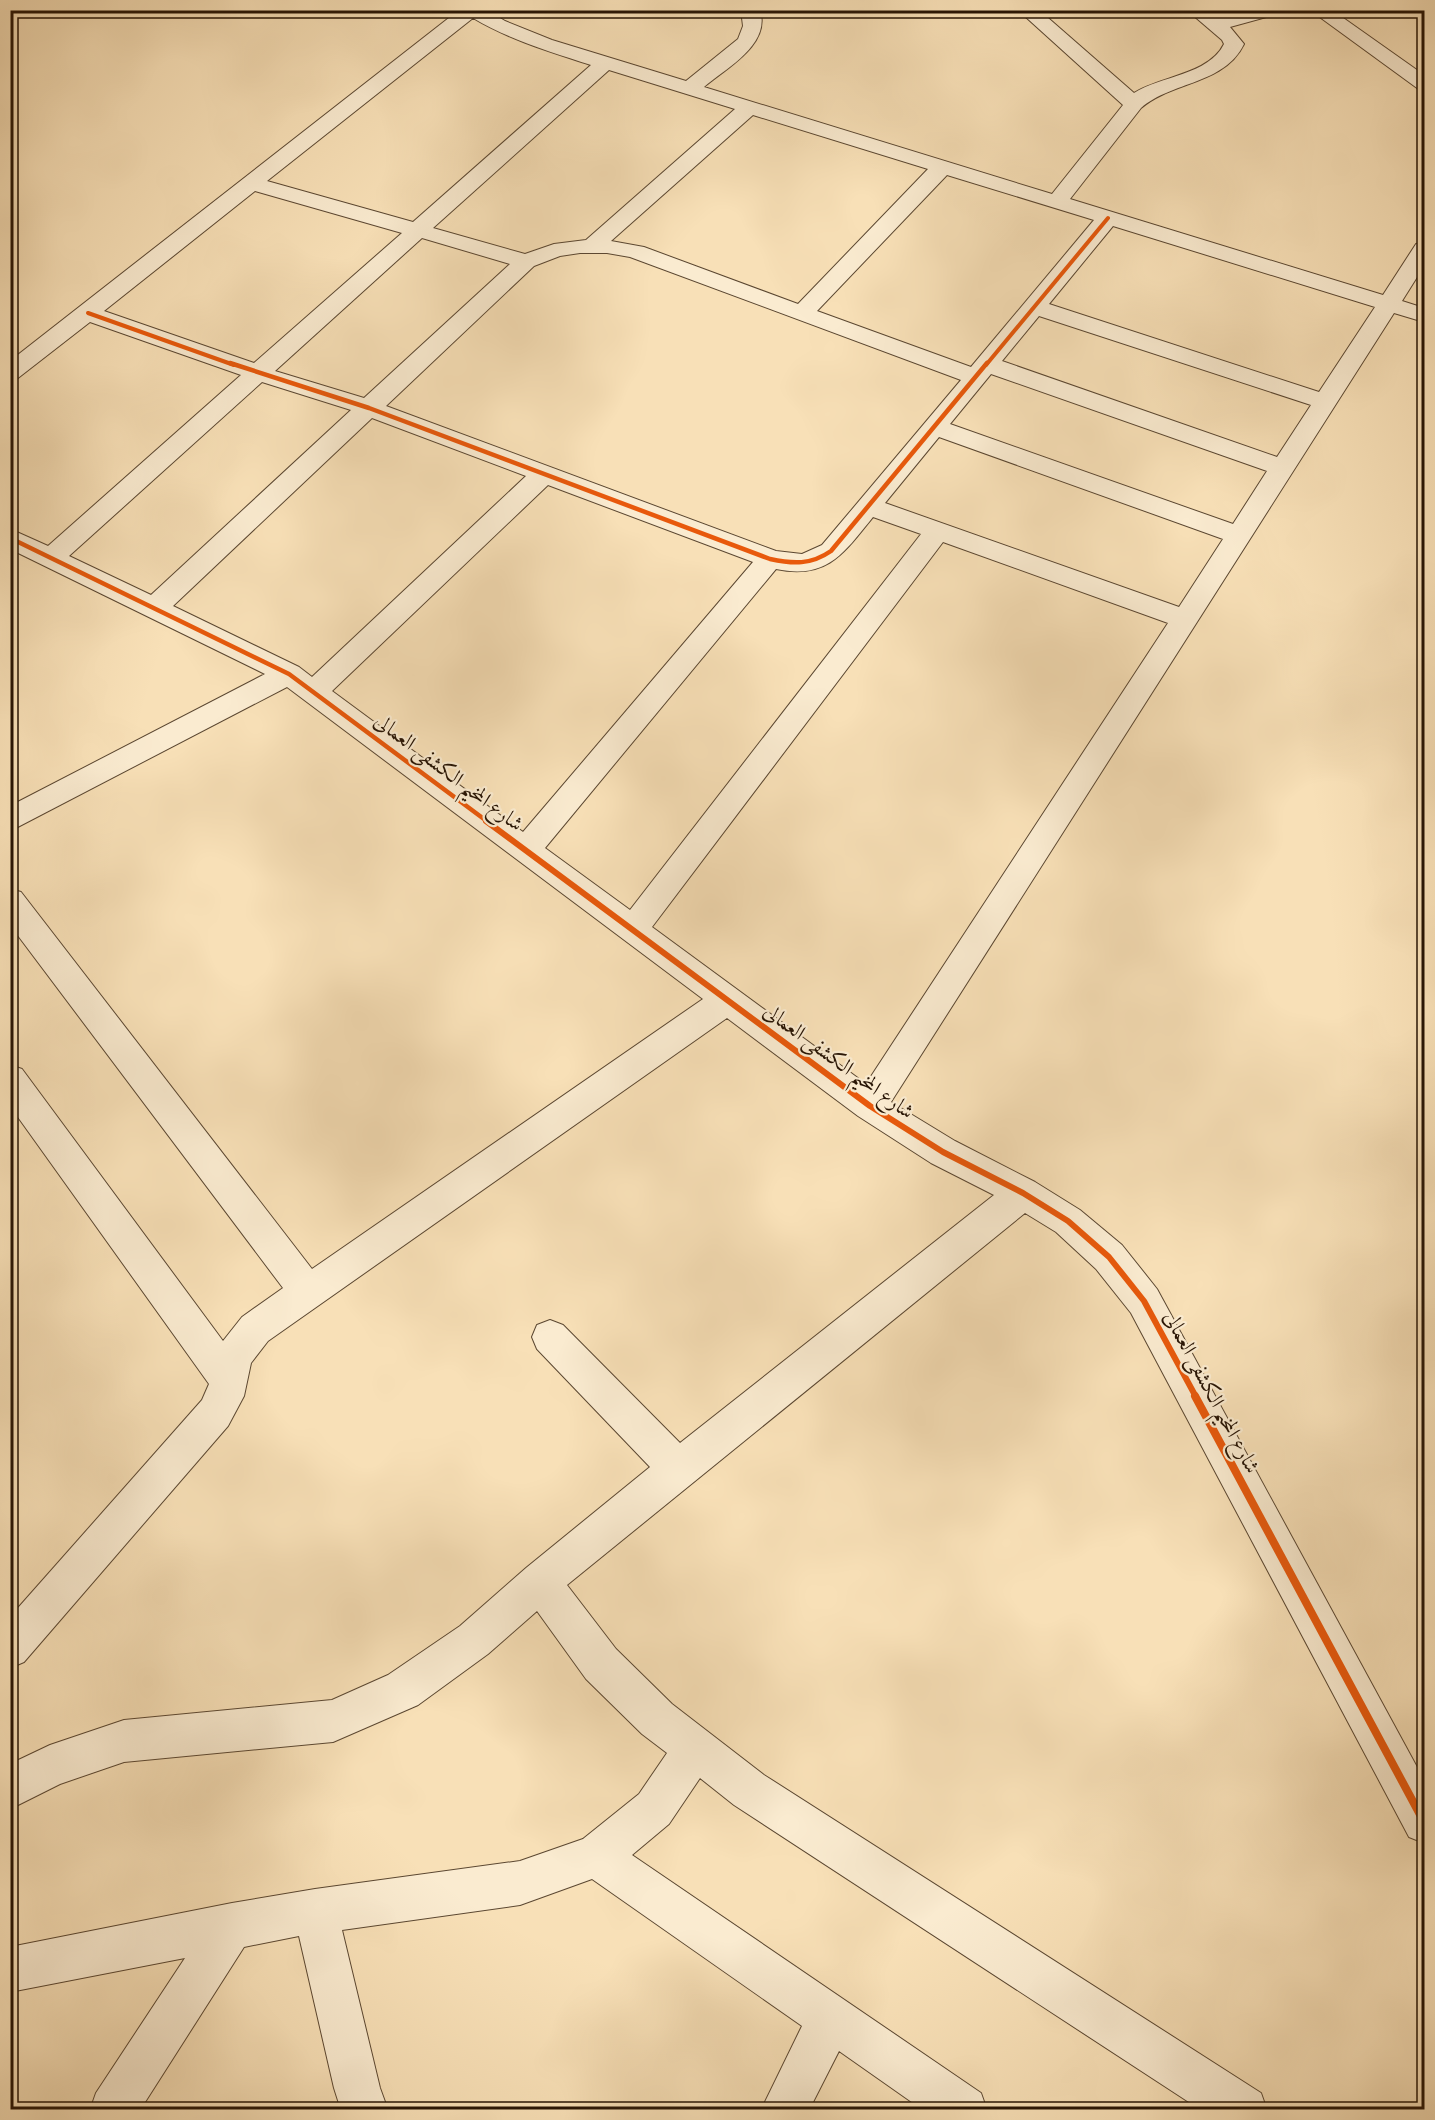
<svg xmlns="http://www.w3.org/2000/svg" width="1435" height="2120" viewBox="0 0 1435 2120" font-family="'IM FELL Double Pica',Amiri,serif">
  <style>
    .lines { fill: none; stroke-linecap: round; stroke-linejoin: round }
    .minor-casing { stroke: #5b4731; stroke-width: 2 }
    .minor { fill: #faebd0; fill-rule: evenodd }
    .cycleway-far3-casing { stroke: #faebd0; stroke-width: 6 }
    .cycleway-far2-casing { stroke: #faebd0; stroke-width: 8 }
    .cycleway-far1-casing { stroke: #faebd0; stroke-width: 10 }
    .cycleway-casing { stroke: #faebd0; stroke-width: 11 }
    .cycleway-far3 { stroke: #e8590c; stroke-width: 4 }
    .cycleway-far2 { stroke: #e8590c; stroke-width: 4.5 }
    .cycleway-far1 { stroke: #e8590c; stroke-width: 6 }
    .cycleway { stroke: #e8590c; stroke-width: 8 }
    .labels { text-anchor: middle; stroke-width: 4.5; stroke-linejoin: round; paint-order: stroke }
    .street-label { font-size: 21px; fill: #271404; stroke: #faebd0 }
  </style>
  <rect width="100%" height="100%" fill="#f8e0b7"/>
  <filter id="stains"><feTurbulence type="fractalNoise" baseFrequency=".00333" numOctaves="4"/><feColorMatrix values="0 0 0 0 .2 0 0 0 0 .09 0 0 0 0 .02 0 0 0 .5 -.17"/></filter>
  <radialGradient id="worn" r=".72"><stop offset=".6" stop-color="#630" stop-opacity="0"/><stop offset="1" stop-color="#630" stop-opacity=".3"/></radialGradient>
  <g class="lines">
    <g class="minor-casing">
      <g id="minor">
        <path d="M459 10H487L505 21 552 40 686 81 738 39 743 26 741 10H760C771 45 726 68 704 87L1052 194 1123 105 1018 10H1039L1134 93C1160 76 1209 75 1224 44L1222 40 1187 10H1209L1219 18 1247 10H1279L1277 14 1230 27 1244 44C1224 85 1172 81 1141 108L1070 199 1383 295 1416 244 1424 242V266L1402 301 1424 308V322L1394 313 891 1102 955 1141 1035 1182 1080 1210 1122 1245 1157 1289 1424 1780V1843L1409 1837 1131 1313 1096 1269 1056 1232 1025 1213 567 1585 616 1649 672 1704 764 1775 1261 2093 1267 2110H1201L734 1805 700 1778 669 1824 632 1855 981 2093 987 2110H923L839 2051 809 2110H761L802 2026 592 1879 520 1905 342 1930 380 2088 388 2110H341L334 2088 299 1936 244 1947 140 2110H90L96 2093 185 1958 10 1992V1947L232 1903 315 1889 520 1861 583 1839 639 1794 667 1753 642 1734 586 1679 537 1611 488 1654 418 1705 333 1742 124 1762 60 1784 10 1809V1764L50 1745 124 1720 332 1700 388 1675 460 1626 526 1568 650 1467 537 1349 532 1337 537 1325 550 1320 563 1325 680 1443 994 1195 931 1163 858 1116 727 1018 268 1341 251 1363 244 1396 228 1426 24 1662 10 1668V1617L202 1400 209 1384 10 1106V1065L22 1069 223 1341 242 1317 283 1288 10 925V889L21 892 312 1269 703 999 287 687 10 831V806L265 674 10 549V529L48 546 241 375 90 322 18 378 10 380V361ZM473 18C510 40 551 52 591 65L413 222 267 181ZM609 70 735 109 586 240 554 244 525 254 433 228ZM753 115 928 169 798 304 644 247 611 241ZM947 175 1094 220 971 367 817 311ZM255 191 402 233 254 363 104 311ZM1113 226 1375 307 1319 392 1049 304ZM422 238 510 264 364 398 275 371ZM580 253H607L630 257 961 380 822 545 802 554 776 551 386 406 534 266 560 256ZM1039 316 1311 405 1277 457 1002 361ZM991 374 1267 471 1233 524 950 424ZM262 382 351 410 151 595 69 556ZM372 418 526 476 312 677 299 667 173 606ZM939 437 1223 539 1179 607 885 503ZM548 485 753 562 523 832 332 691ZM873 517 921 534 630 910 545 848 776 569C827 580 844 553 873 517ZM943 542 1168 623 866 1084 652 927Z"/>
        <polygon points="1310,10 1332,10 1424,75 1424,90 1417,88"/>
      </g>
    </g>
    <use href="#minor" class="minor"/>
    <g class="cycleway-far3-casing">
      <g id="cycleway-far3">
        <polyline points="88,313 234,365"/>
        <polyline points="986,365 1108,218"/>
      </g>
    </g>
    <g class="cycleway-far2-casing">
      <g id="cycleway-far2">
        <path d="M230 363 369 408 770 559C793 564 811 565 831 551L987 363"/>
        <polyline points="10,538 289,674 488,822"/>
      </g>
    </g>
    <g class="cycleway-far1-casing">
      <polyline id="cycleway-far1" points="486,821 870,1106 943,1152 1023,1193 1068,1221 1109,1257 1144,1301 1196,1397"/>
    </g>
    <g class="cycleway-casing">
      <polyline id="cycleway" points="1195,1396 1424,1822"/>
    </g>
    <use href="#cycleway-far3" class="cycleway-far3"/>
    <use href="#cycleway-far2" class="cycleway-far2"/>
    <use href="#cycleway-far1" class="cycleway-far1"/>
    <use href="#cycleway" class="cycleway"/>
  </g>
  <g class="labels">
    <g class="street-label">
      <text transform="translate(449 772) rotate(37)" y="7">شارع المخيم الكشفى العمالى</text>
      <text transform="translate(839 1061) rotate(36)" y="7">شارع المخيم الكشفى العمالى</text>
      <text transform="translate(1212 1392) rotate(62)" y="7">شارع المخيم الكشفى العمالى</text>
    </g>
  </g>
  <rect width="1435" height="2120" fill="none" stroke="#f8e0b7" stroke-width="36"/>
  <rect x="12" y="12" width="1411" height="2096" fill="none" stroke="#271404" stroke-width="3"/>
  <rect x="18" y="18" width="1399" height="2084" fill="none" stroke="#271404" stroke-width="1.5"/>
  <rect width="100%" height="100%" filter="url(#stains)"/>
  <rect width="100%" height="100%" fill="url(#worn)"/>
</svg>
